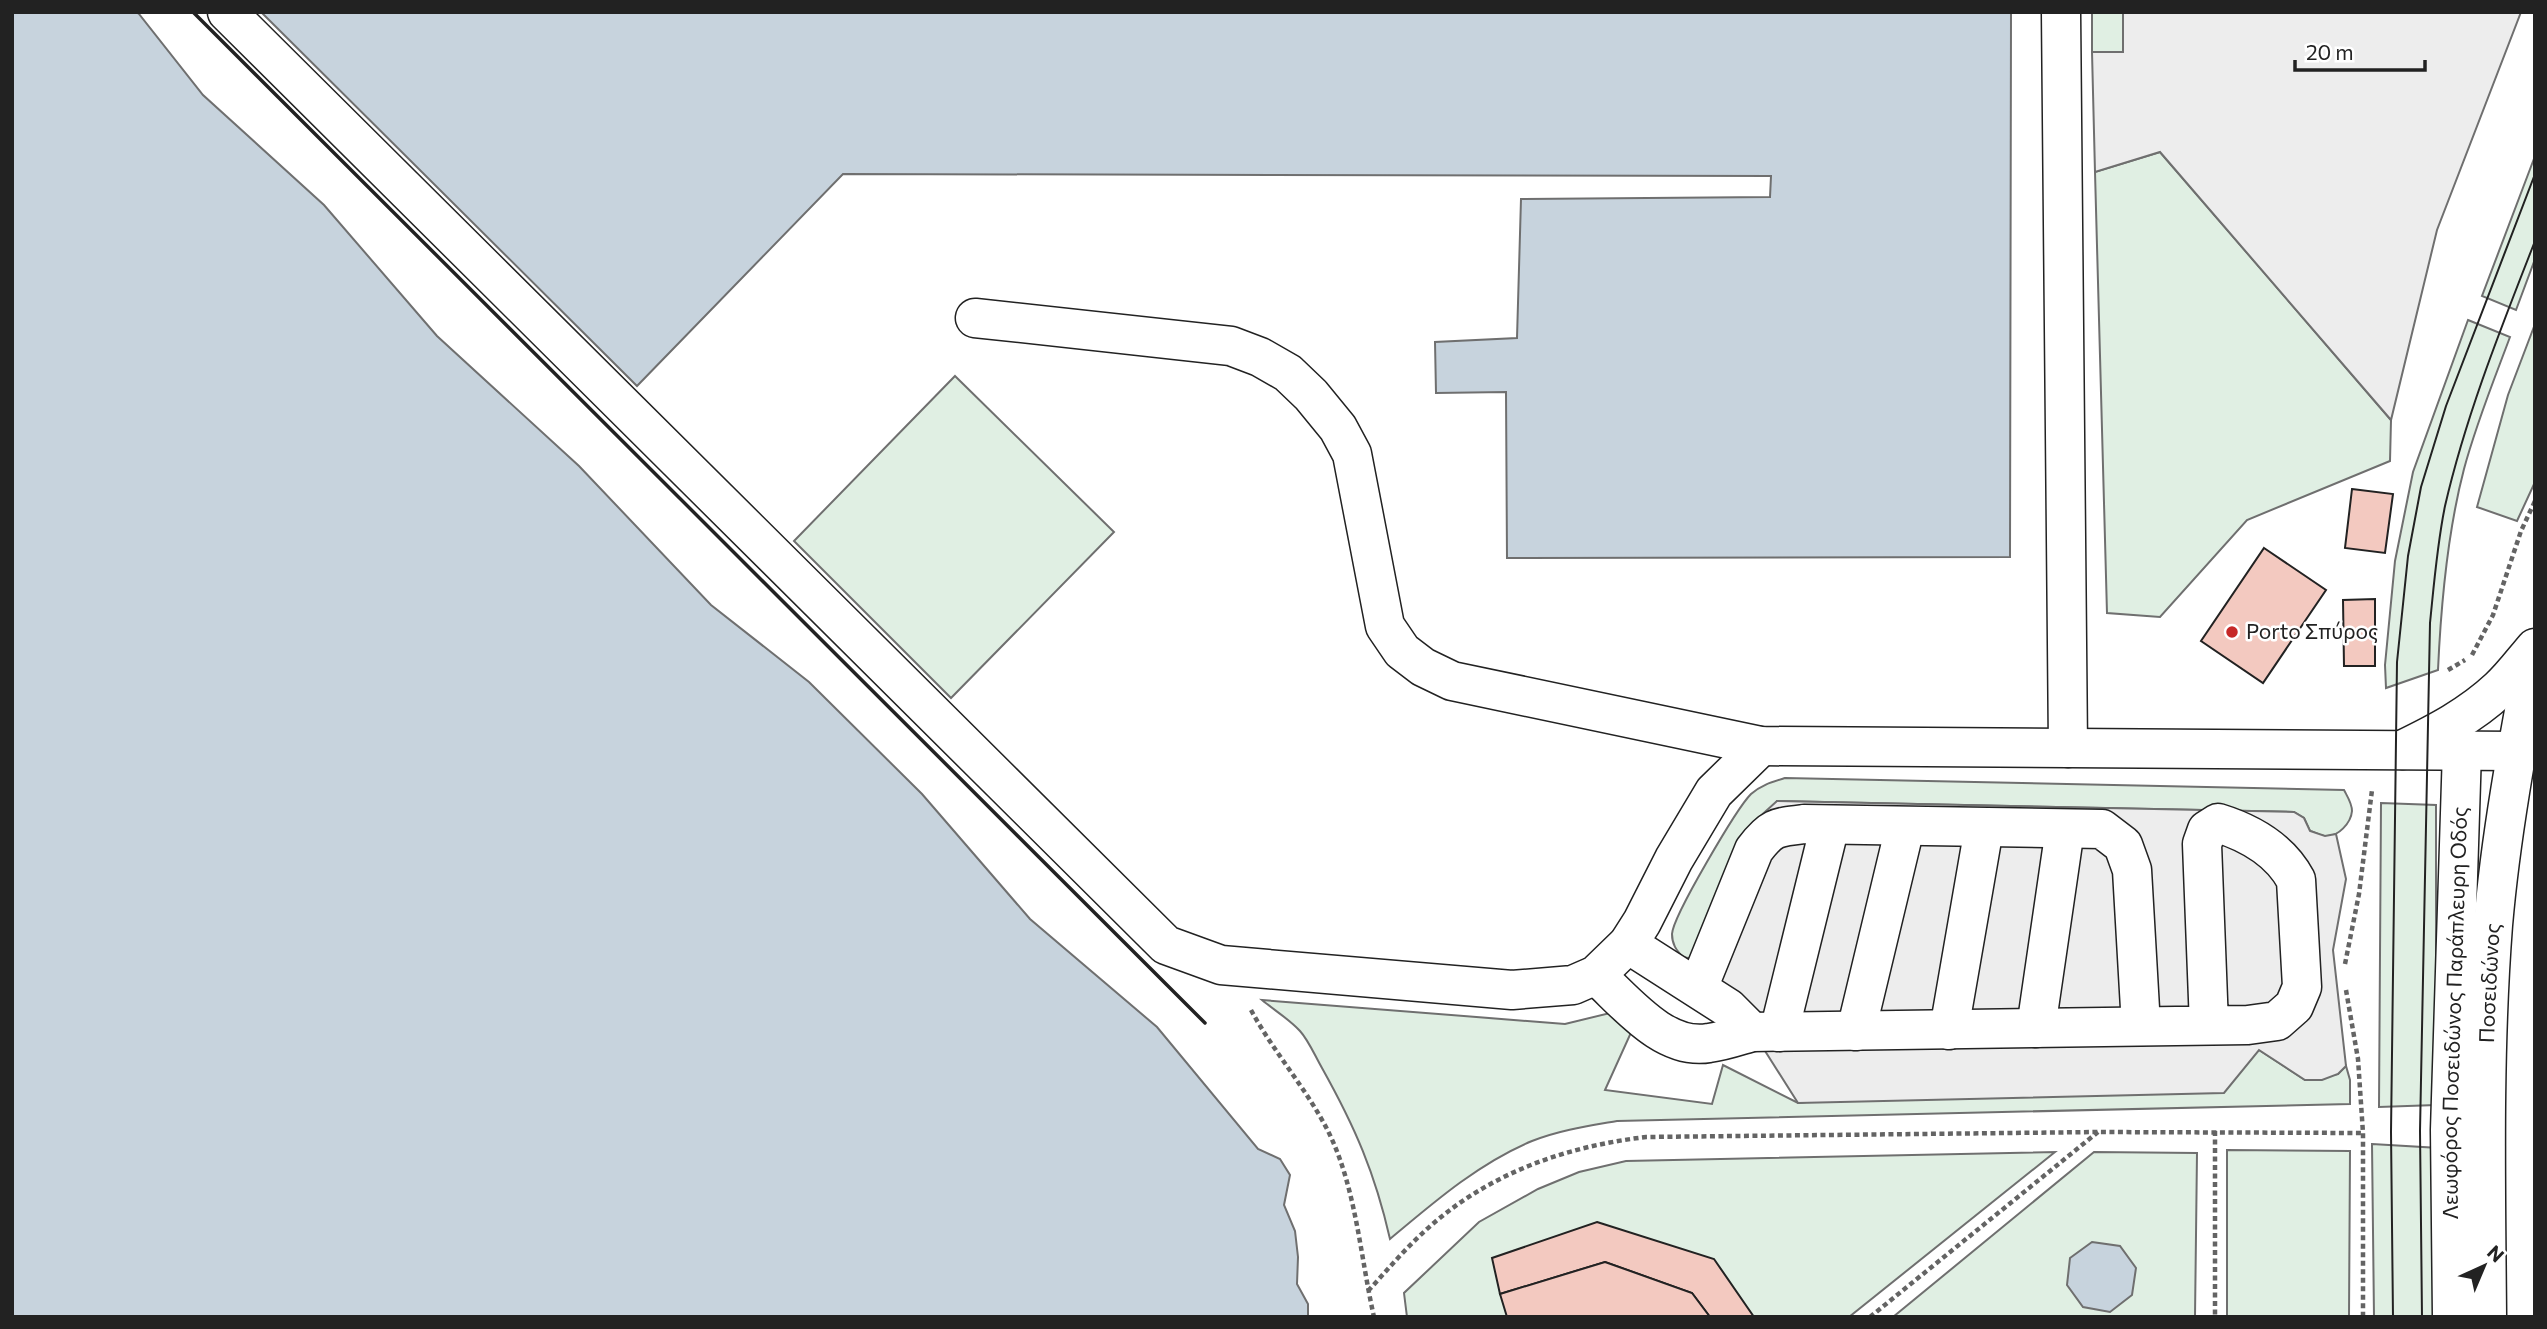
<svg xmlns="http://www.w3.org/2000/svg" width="2547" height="1329" viewBox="0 0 2547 1329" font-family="Commissioner,sans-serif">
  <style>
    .green { fill: #e0efe3; stroke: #6f6f6f; stroke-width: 2 }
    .parking { fill: #ededed; stroke: #6f6f6f; stroke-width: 2 }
    .water { fill: #c7d3dd; stroke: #6f6f6f; stroke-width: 2 }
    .building { fill: #f3c9c0; stroke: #222; stroke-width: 2 }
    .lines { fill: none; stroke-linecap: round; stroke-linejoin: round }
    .minor-casing { stroke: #222; stroke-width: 41 }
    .highway-casing { stroke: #222; stroke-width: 41 }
    .path { stroke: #646464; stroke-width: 4.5; stroke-dasharray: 5 3.5; stroke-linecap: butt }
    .minor { stroke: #fff; stroke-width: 38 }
    .highway { stroke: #fff; stroke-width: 38 }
    .tram { stroke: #222; stroke-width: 2 }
    .wall { stroke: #222; stroke-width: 3.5 }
    .poi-dot { fill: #c62828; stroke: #fff; stroke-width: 2.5 }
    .labels { text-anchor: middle; stroke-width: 5; stroke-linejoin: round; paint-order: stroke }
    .poi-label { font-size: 21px; fill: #222; stroke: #fff; text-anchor: start }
    .street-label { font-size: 21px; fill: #222; stroke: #fff }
  </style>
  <rect width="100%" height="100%" fill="#fff"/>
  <g class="green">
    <rect x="2092" y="12" width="31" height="40"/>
    <polygon points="2160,152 2391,420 2390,461 2247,520 2160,617 2107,613 2095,172"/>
    <polygon points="2535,156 2535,259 2516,310 2482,296"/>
    <path d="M2468 320 2510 337C2494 380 2476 424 2464 469 2447 534 2441 603 2438 670L2386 688 2385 665 2395 561 2413 472Z"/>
    <polygon points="2535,324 2535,482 2517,521 2477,507 2508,395"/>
    <polygon points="955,376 1114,532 951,698 794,541"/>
    <path d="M1785 778 2344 790C2347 796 2352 803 2352 811 2351 823 2338 837 2326 836 2321 836 2315 832 2310 831L2304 818 2294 812 1777 801 1693 959 1683 957C1676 950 1672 944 1672 934 1673 916 1737 808 1751 794 1761 785 1772 782 1785 778Z"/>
    <polygon points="2381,803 2436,805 2436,1105 2379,1107"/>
    <path d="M1262 1000 1565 1024 1610 1013 1634 1026 1605 1090 1712 1104 1723 1065 1798 1103 2259 1050 2305 1080 2338 1074 2346 1066 2350 1080V1104L1617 1121C1588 1126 1560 1130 1532 1141 1479 1163 1434 1202 1390 1239 1375 1173 1355 1127 1322 1068 1315 1056 1309 1041 1300 1031 1289 1019 1274 1010 1262 1000Z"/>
    <polygon points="2372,1144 2439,1148 2440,1317 2374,1317"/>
    <polygon points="2227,1150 2350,1151 2349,1317 2227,1317"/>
    <polygon points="2055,1152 1849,1317 1407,1317 1404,1293 1479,1222 1538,1189 1579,1172 1626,1161"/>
    <polygon points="2094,1152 2197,1153 2195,1317 1893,1317"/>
  </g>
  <g class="parking">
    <polygon points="2123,12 2521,12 2437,230 2391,420 2160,152 2095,172 2092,52 2123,52"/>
    <polygon points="1777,801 2294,812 2304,818 2310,831 2325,836 2336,834 2346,879 2333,950 2346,1066 2338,1074 2322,1080 2305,1080 2259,1050 2224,1093 1798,1103 1703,953 1756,820"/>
  </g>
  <g class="water">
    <polygon points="12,12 136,12 139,14 203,95 324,205 437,336 579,466 711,605 809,682 922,794 1030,919 1157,1027 1258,1149 1280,1159 1290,1175 1284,1205 1295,1231 1298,1257 1297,1284 1308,1304 1308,1317 12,1317"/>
    <polygon points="261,12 2011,12 2010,557 1507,558 1506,392 1436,393 1435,342 1517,338 1521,199 1770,197 1771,176 843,174 637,386"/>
    <polygon points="2092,1242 2120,1246 2136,1268 2132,1295 2110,1312 2083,1307 2067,1285 2070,1258"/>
  </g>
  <g class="building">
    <polygon points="2352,489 2393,494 2385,553 2345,548"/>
    <polygon points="2264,548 2326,590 2263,683 2201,641"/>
    <polygon points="2375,599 2375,666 2344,666 2343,600"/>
    <polygon points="1597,1222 1714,1259 1754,1317 1710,1317 1692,1293 1605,1262 1500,1294 1492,1258"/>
    <polygon points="1605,1262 1692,1293 1710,1317 1507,1317 1500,1294"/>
  </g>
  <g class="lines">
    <g class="minor-casing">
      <g id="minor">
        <polyline points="227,12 1166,945 1221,965 1512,990 1573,985 1596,975 1628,944 1642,922 1674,859 1714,792 1761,746"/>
        <polyline points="2061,12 2068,748"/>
        <polyline points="975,318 1231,346 1260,357 1288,373 1311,395 1338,428 1352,454 1385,626 1402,651 1423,667 1452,681 1761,746 2517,751"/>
        <polyline points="1628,944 1728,1008 1752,1032"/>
        <path d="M1596 975C1626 1002 1664 1051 1709 1043 1724 1041 1738 1036 1752 1032L2248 1025 2277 1021 2294 1006 2302 987 2296 880C2280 850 2250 833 2218 823L2207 830 2202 844 2209 1025"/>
        <path d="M1698 988 1754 850C1771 827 1777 827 1804 824L2102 829 2123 845 2132 870 2141 1026"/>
        <polyline points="2036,1028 2065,829"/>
        <polyline points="1949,1030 1984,828"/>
        <polyline points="1856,1031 1905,827"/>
        <polyline points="1779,1032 1830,825"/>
        <path id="s1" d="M2452 1317 2450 1130 2462 750"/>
      </g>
    </g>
    <g class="highway-casing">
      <g id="highway">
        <path d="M2402 750C2437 733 2470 716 2499 689 2512 677 2523 662 2535 648"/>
        <path id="s2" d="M2487 1317C2486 1186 2483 1055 2493 925 2501 833 2518 743 2535 652"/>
      </g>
    </g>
    <g class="path">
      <polyline points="2472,655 2493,615 2521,531 2535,501"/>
      <polyline points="2448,670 2465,660"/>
      <polyline points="2345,964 2359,894 2372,790"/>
      <polyline points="2346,990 2358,1059 2363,1133 2363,1317"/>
      <path d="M1251 1010C1273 1051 1305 1087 1327 1129 1356 1186 1360 1255 1374 1317"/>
      <polyline points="2215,1131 2215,1317"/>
      <path d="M1368 1291C1390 1267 1410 1243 1435 1222 1495 1171 1569 1146 1646 1137L2098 1132 2363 1133"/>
      <polyline points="1870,1317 2098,1132"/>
    </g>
    <use href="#minor" class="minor"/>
    <use href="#highway" class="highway"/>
    <g class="tram">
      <polyline points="2393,1317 2391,1132 2397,662 2408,556 2421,487 2446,406 2535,174"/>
      <path d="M2422 1317 2420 1131 2430 623C2434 584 2437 545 2445 506 2466 415 2501 328 2535 241"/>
    </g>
    <polyline class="wall" points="193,12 1205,1023"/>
  </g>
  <circle class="poi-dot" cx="2232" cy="632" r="7"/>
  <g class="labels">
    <g class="poi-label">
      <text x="2246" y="639">Porto Σπύρος</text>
    </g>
    <g class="street-label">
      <text dy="7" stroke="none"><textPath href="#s2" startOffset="334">Ποσειδώνος</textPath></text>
      <text dy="7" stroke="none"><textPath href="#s1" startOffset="304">Λεωφόρος Ποσειδώνος Παράπλευρη Οδός</textPath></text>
    </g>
  </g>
  <rect width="2547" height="1329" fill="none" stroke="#222222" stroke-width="28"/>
  <g transform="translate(2484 1266) rotate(44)" stroke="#ffffff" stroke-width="5" paint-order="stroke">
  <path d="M0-5L12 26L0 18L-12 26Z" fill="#222222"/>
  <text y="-10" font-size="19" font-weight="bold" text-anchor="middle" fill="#222222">N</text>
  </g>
  <path d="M2295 60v10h130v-10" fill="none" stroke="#222222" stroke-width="3.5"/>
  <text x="2306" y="60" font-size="21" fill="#222222" stroke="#ffffff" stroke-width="5" paint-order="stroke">20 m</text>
</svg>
